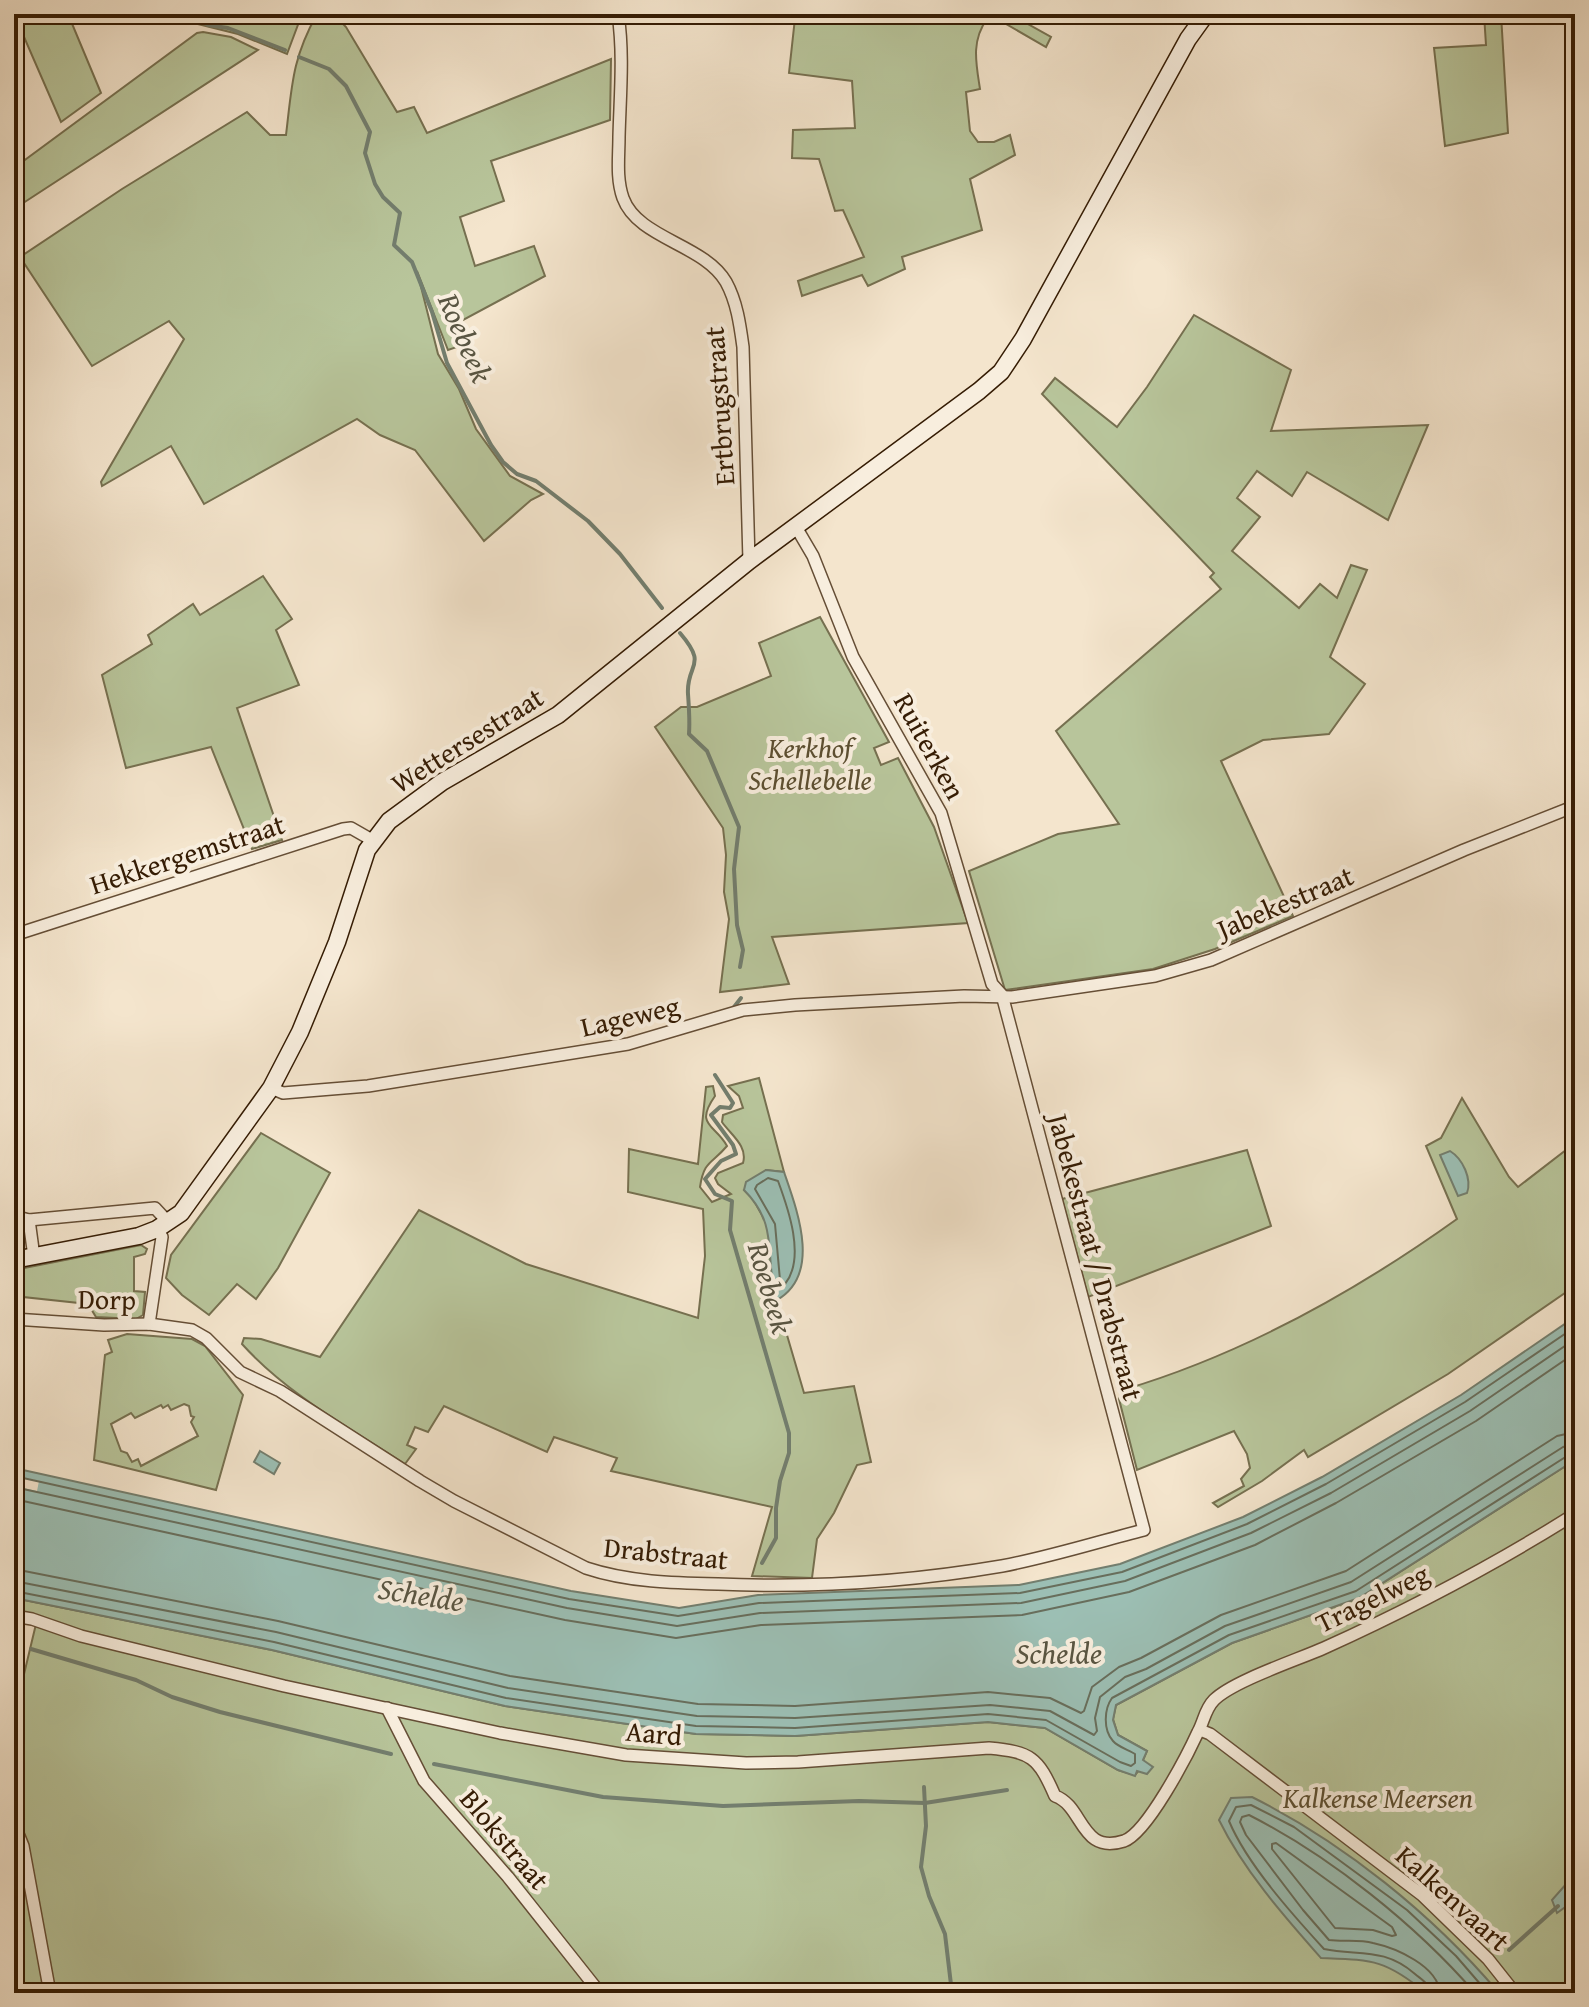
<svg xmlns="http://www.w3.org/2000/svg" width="1589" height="2007" viewBox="0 0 1589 2007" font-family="'Gentium Book Plus',serif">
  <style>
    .green { fill: #b8c59b; stroke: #767050; stroke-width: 2; fill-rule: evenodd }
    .water { fill: #9cbfb4; stroke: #737e6e; stroke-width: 2 }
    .pier { fill: #f4e5cd }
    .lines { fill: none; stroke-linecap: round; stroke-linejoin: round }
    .shore { stroke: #686e5c; stroke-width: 2 }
    .stream { stroke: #737e6e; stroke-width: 4 }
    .street-casing { stroke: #654e36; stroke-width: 14 }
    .secondary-casing { stroke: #351c04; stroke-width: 19 }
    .street { stroke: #f8eede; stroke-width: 11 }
    .secondary { stroke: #f8eede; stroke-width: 16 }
    .labels { text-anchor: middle; stroke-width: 8; stroke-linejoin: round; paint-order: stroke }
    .street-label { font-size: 28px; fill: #351c04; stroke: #f8eede }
    .park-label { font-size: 28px; font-style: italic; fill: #5c4f31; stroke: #f8eede }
    .water-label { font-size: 30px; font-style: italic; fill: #595542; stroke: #f8eede }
  </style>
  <rect width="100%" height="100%" fill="#f4e5cd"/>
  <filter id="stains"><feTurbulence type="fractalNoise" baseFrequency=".0025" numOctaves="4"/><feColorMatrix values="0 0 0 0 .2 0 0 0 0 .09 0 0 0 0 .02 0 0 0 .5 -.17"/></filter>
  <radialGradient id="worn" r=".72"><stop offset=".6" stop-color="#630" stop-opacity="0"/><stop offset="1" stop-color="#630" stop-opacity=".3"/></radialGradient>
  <g class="green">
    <polygon points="14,14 68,14 101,93 61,122"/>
    <polygon points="183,14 302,14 287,54 238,34 194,23"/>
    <path d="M317 14H334L346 27 397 112 414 107 427 133 611 59 610 120 491 161 504 201 460 217 475 266 534 246 545 276 461 321 464 340 457 347 448 350 417 271 438 354 459 389 476 429 510 476 543 494 531 500 484 541 415 450 380 435 357 419 204 504 171 446 102 486 101 482 184 339 169 321 92 366 20 257 122 189 247 112 270 135H286C292 85 292 59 317 14Z"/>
    <path d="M766 14H1010L1051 37 1046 47 999 20 987 19C971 41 976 63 980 89L966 92 970 131 978 142H994L1010 135 1015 155 970 179 982 230 902 257 905 269 868 286 862 275 802 296 798 281 864 257 843 210 835 211 819 159 792 158 793 130 855 128 852 81 789 73 795 18Z"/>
    <polygon points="1484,14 1501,14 1508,133 1445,146 1434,48 1486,45"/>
    <polygon points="203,32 231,37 258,50 14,209 14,168 197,33"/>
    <polygon points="1194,315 1291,370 1271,431 1428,425 1388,520 1307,472 1292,496 1257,471 1237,498 1260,517 1232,551 1299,608 1320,584 1337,598 1351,565 1367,570 1330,657 1365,684 1329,734 1263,740 1221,761 1293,916 1215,949 1153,969 1005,990 969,871 1058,834 1119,824 1056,731 1221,589 1210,577 1214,573 1042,394 1055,378 1117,427 1147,387"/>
    <polygon points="263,576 292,619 276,630 299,685 237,708 282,840 252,849 211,747 126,768 102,675 152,644 148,635 193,604 200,615"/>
    <polygon points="820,617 889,742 874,748 881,765 898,758 934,827 968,923 772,937 789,984 720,992 729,919 724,892 726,855 723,828 655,727 681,707 697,707 771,676 759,643"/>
    <path d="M759 1078 784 1172 766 1170 744 1190 753 1199 768 1226 772 1284 804 1393 854 1386 871 1462 857 1465 834 1513 817 1539 812 1578 752 1576 772 1507 611 1471 617 1458 554 1437 547 1452 444 1406 428 1432 415 1427 407 1445 416 1449 405 1464C350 1428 287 1394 242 1344L244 1338 261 1339 320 1357 419 1210 526 1264 698 1318 705 1256 703 1209 628 1192 629 1149 698 1164 706 1087 713 1086 715 1096C694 1126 715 1124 727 1146 712 1164 704 1160 700 1187L712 1202 731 1194 718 1184 715 1178 718 1173 743 1163C748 1146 731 1135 722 1122L723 1115 743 1108 739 1096 728 1086Z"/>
    <path d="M1462 1098 1509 1177 1518 1187 1575 1143V1286L1448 1374 1308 1457 1304 1450 1262 1481 1218 1507 1213 1503 1244 1486 1241 1479 1250 1468 1247 1454 1234 1431 1137 1470 1119 1399 1123 1390C1244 1354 1355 1292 1457 1219L1426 1146 1441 1138Z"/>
    <polygon points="261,1133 330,1173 278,1268 256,1299 237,1284 209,1315 182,1295 166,1278 171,1255"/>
    <polygon points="1247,1150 1271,1226 1088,1297 1062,1199"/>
    <polygon points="141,1245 147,1249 145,1254 134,1257 134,1291 145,1292 143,1315 136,1319 96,1317 88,1304 14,1296 14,1270"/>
    <path d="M127 1334 192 1339 205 1346 243 1395 216 1490 94 1460 105 1355 112 1352 108 1340ZM184 1404 189 1406 191 1416 194 1417 191 1422 198 1436 141 1466 138 1459 132 1462 127 1453 121 1451 111 1424 131 1413 135 1418 161 1405 163 1408 168 1405 171 1410Z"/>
    <polygon points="1575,1460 1575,1993 14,1993 14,1716 36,1624 34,1614 14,1610 14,1598 272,1650 505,1706 696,1734 795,1736 988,1722 1045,1728 1118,1770 1135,1775 1145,1763 1143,1760 1147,1751 1118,1735 1113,1719 1116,1705 1232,1643 1359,1598"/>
  </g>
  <g class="water">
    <path d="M1450 1151C1463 1159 1472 1179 1467 1193L1458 1196 1440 1155Z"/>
    <path d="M766 1170 784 1172C797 1210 822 1274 777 1300 763 1258 781 1227 744 1190L746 1182Z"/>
    <polygon points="1575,1317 1575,1460 1359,1598 1232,1643 1116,1705 1113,1720 1118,1735 1147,1751 1143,1760 1153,1767 1147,1774 1137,1771 1135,1776 1118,1770 1045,1728 988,1722 795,1736 696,1734 505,1706 272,1650 14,1598 14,1468 571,1591 679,1608 758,1595 1019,1585 1120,1564 1243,1517 1322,1477 1461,1395"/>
    <polygon points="260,1451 280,1463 274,1474 254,1462"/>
    <path d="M1252 1797C1344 1843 1432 1914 1499 1993H1426C1385 1959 1372 1960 1321 1958 1284 1916 1244 1871 1219 1820L1231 1798Z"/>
    <polygon points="1567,1883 1575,1883 1575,1900 1557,1913 1552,1900"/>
  </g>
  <polygon class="pier" points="14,1471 21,1477 39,1481 37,1491 14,1486"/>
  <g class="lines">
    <g class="shore">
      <path d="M768 1178 778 1181C788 1208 806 1258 785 1284L780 1280 775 1224 755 1189 757 1185Z"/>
      <polyline points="14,1476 569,1599 678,1616 759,1603 1020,1593 1122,1572 1247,1524 1326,1484 1465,1402 1575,1327"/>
      <polyline points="14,1487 567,1608 677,1626 760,1613 1021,1603 1125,1581 1251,1533 1331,1493 1470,1411 1575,1339"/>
      <polyline points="14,1499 565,1620 676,1638 761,1625 1022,1615 1129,1592 1255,1545 1336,1503 1476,1421 1575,1353"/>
      <polyline points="14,1569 278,1621 510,1676 698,1704 795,1706 988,1692 1050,1698 1081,1713 1084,1711 1092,1687 1119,1667 1141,1658 1221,1615 1346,1571 1557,1436 1575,1432"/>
      <polyline points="14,1581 276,1632 508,1688 697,1716 795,1718 990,1705 1050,1711 1094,1735 1097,1731 1095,1718 1100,1697 1125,1677 1146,1669 1225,1626 1351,1582 1563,1447 1575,1444"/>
      <path d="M14 1591 274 1642 506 1698 696 1726 795 1728 988 1714 1046 1720 1120 1762 1131 1766 1135 1763V1754C1129 1750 1118 1747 1113 1741 1103 1730 1104 1709 1112 1698L1229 1635 1356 1591 1567 1456 1575 1454"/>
      <polygon points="1276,1843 1392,1927 1396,1935 1392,1936 1373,1930 1335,1928 1272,1849 1272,1844"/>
      <path d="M1430 1993C1429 1983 1422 1980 1415 1974 1384 1947 1359 1956 1324 1949 1292 1914 1247 1864 1229 1821L1236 1807 1251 1805 1294 1827 1407 1910 1456 1956 1488 1993"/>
      <path d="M1440 1993C1438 1966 1396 1948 1373 1943 1359 1939 1343 1942 1329 1940L1303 1910 1246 1835 1240 1822 1242 1817 1249 1815C1330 1856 1416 1925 1475 1993"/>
    </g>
    <g class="stream">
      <polyline points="188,14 208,25 228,28 285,50"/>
      <polyline points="299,57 329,69 346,86 370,132 365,153 375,184 383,197 400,213 394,245 412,262 432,312 447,363 491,445 503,462 517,474 536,481 588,521 620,554 662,608"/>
      <path d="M680 633C709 667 686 663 688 694 689 708 690 720 689 734L707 751 739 827 734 869 737 925 743 950 740 967"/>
      <polyline points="734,1007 741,998"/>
      <polyline points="715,1075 733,1103 730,1108 720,1107 711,1115 733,1145 736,1154 721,1161 705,1179 715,1194 732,1201 730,1230 789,1433 789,1453 780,1481 776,1508 776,1538 762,1563"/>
      <polyline points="31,1649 136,1680 172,1697 220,1712 391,1754"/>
      <polyline points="434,1764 603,1797 723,1806 859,1801 925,1803 1007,1790"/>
      <polyline points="924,1787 926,1826 921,1867 929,1896 945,1934 952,1993"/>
      <polyline points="1509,1950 1558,1906"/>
    </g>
    <g class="street-casing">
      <g id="street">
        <path d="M618 14C624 55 620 96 619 137 619 157 616 178 623 198 638 239 704 244 726 282 737 302 740 325 743 347L749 561"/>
        <polyline points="14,935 343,829 351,828 372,840"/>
        <polyline points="271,1088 283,1093 368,1086 628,1044 743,1010 795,1005 964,996 1012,997 1155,976 1211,960 1464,850 1575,806"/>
        <polyline points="14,1216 29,1220 155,1208 168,1222"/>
        <polyline points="29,1220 34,1257"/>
        <path d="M14 1319 104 1325 149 1324 192 1330 206 1338 240 1372 280 1391 420 1481 454 1501 586 1568C628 1582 674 1583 718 1584 813 1588 908 1582 1002 1566 1050 1557 1097 1542 1144 1530L1002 995 992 984 941 813 853 657 813 556 796 527"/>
        <polyline points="149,1324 162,1237 157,1229"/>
        <path d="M14 1616 32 1619 81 1636 284 1686 500 1733 626 1755 746 1763 798 1762 989 1748C1031 1752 1038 1757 1055 1796 1084 1806 1080 1855 1124 1841 1147 1833 1187 1756 1198 1732 1204 1721 1205 1709 1214 1700 1233 1681 1297 1660 1324 1648 1410 1609 1494 1565 1575 1514"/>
        <polyline points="387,1708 424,1781 508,1877 600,1993"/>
        <polyline points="1200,1730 1210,1734 1422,1895 1488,1959 1515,1993"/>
        <polyline points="14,1824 23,1846 50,1993"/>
      </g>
    </g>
    <g class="secondary-casing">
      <polyline id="secondary" points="14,1260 139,1236 157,1229 181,1213 271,1088 300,1032 337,942 367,850 389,821 442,782 558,715 749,561 979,391 1001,372 1023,339 1188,39 1206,14"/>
    </g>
    <use href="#street" class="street"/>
    <use href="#secondary" class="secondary"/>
  </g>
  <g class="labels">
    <g class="street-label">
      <text transform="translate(719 406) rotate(-94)" y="10">Ertbrugstraat</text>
      <text transform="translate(467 740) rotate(-32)" y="10">Wettersestraat</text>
      <text transform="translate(930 746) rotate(61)" y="10">Ruiterken</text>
      <text transform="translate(187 854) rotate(-18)" y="10">Hekkergemstraat</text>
      <text transform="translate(1285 902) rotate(-23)" y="10">Jabekestraat</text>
      <text transform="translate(630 1016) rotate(-13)" y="10">Lageweg</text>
      <text transform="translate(1096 1257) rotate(75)" y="10">Jabekestraat / Drabstraat</text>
      <text transform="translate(107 1299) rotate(1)" y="10">Dorp</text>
      <text transform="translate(666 1553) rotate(6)" y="10">Drabstraat</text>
      <text transform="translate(1372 1598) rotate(-26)" y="10">Tragelweg</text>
      <text transform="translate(654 1733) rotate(5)" y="10">Aard</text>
      <text transform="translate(505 1839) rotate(50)" y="10">Blokstraat</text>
      <text transform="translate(1453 1898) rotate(42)" y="10">Kalkenvaart</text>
    </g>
    <g class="park-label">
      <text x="810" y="758">Kerkhof<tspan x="810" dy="32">Schellebelle</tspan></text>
      <text x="1378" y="1808">Kalkense Meersen</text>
    </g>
    <g class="water-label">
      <text transform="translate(465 338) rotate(67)" y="10">Roebeek</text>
      <text transform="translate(770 1288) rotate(74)" y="10">Roebeek</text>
      <text transform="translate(421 1595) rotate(9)" y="10">Schelde</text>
      <text x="1059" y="1664">Schelde</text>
    </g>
  </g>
  <rect width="1589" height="2007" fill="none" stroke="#f4e5cd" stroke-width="48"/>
  <rect x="16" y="16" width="1557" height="1975" fill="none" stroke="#351c04" stroke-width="4"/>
  <rect x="24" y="24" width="1541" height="1959" fill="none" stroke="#351c04" stroke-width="2"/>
  <rect width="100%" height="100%" filter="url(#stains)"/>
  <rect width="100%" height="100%" fill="url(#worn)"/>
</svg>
